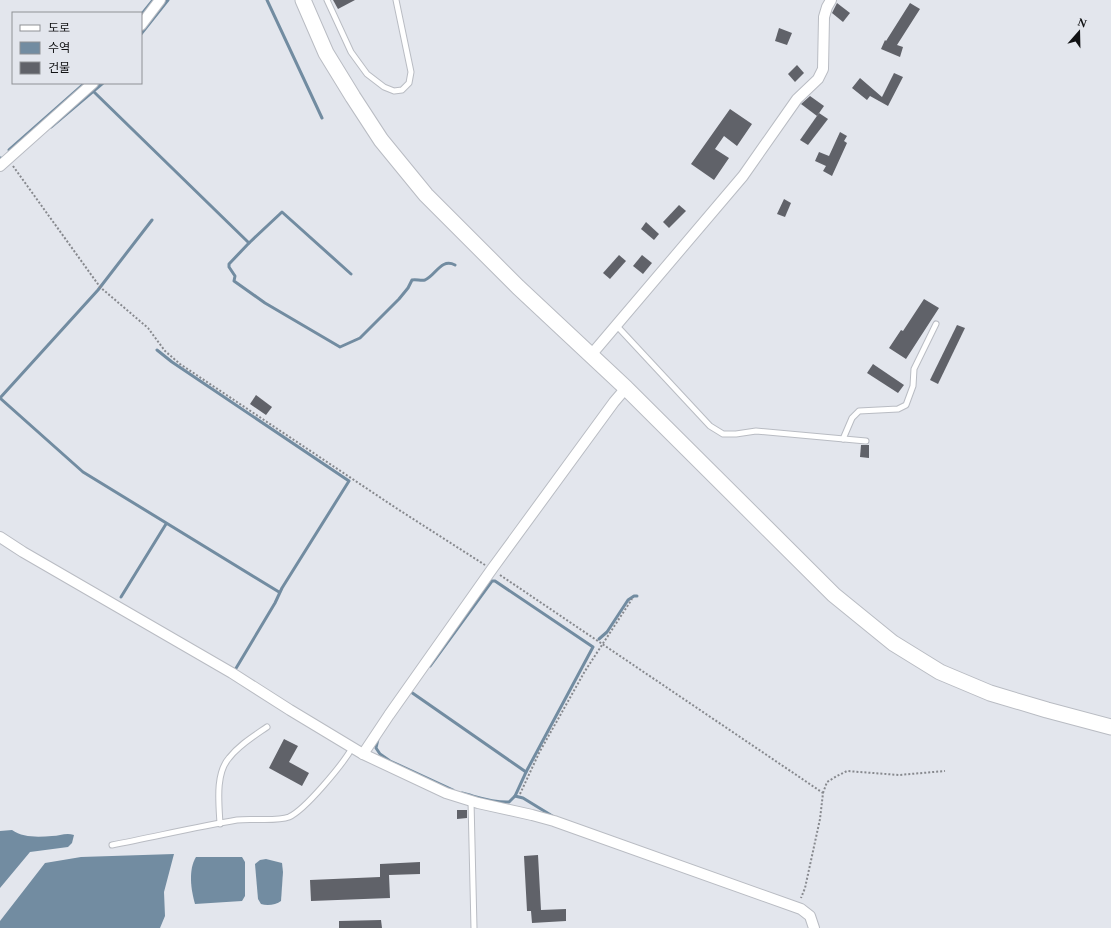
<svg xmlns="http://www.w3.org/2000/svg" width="1111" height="928" viewBox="0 0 1111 928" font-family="Spectral,'Noto Sans KR',serif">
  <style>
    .water { fill: #728ca1 }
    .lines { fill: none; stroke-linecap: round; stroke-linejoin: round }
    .stream { stroke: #728ca1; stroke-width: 3 }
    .building { fill: #606269 }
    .lane-casing { stroke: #b9bcc3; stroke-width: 7 }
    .street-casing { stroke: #b9bcc3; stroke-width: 12 }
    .primary-casing { stroke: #b9bcc3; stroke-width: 17 }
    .path { stroke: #87898e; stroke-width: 2; stroke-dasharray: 2 2; stroke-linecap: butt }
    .lane { stroke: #fff; stroke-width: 5 }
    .street { stroke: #fff; stroke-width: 10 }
    .primary { stroke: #fff; stroke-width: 15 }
  </style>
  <rect width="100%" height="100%" fill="#e3e6ed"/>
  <g class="water">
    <path d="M12 830C23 838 39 837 52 836 60 836 66 832 74 835L72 843 68 847 30 852 0 888V831Z"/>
    <polygon points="174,854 164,892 165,916 160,928 0,928 0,921 45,863 81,857"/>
    <path d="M196 857H242L245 862V896L242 901 195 904C191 890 188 870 196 857Z"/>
    <path d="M266 859 282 863 283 872 281 901C276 905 267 906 261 904L258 899 255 864 260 860Z"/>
  </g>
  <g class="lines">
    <g class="stream">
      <polyline points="267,0 322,118"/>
      <polyline points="141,15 153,0"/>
      <polyline points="141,34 168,0"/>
      <polyline points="93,91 249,243 282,212 351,274"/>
      <polyline points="51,127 103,83"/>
      <polyline points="9,150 85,83"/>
      <polyline points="0,158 1,158"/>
      <path d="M249 243 229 264V267L235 276 234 281 265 303 340 347 360 338 399 299 408 288 412 280C416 279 421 281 425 280 436 275 441 258 455 265"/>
      <polyline points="157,350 172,362 349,481 282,588 275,603 235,670"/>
      <polyline points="0,398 83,472 279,592"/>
      <polyline points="0,398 98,290 152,220"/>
      <polyline points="121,597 166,524"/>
      <polyline points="599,639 607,632 628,600 634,596 637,596"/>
      <polyline points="430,666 492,581 495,581 593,647 526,772 515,796"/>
      <polyline points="411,692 526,772"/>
      <polyline points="378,739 376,748 380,754 390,761 453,790"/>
      <path d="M462 793C478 797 493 803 509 802L515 796 523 798 554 817"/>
    </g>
  </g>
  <g class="building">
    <polygon points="333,0 355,0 338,9"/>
    <polygon points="837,3 850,13 843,22 832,13"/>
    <polygon points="910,3 920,9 897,45 903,47 900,57 881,49 885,40 886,41"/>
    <polygon points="779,28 792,33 787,45 775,41"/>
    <polygon points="797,65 804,73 795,82 788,74"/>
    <polygon points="894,73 903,77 888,106 870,96 867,100 852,88 860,78 882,97"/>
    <polygon points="810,96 824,106 817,116 801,104"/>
    <polygon points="730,109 752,124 737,146 724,136 715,149 729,158 714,180 691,164"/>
    <polygon points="819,113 828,119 808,145 800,140"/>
    <polygon points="840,132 847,136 844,141 847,143 832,176 823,171 826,166 815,161 819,152 829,156"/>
    <polygon points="784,199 791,203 785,217 777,214"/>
    <polygon points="679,205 686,211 669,228 663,222"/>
    <polygon points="646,222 659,234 654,240 641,229"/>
    <polygon points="619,255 626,261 610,279 603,273"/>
    <polygon points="642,255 652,263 643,274 633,266"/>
    <polygon points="924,299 939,308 906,359 889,348 901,330 903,331"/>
    <polygon points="957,325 965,328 938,384 930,380"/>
    <polygon points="873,364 904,385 898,393 867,373"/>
    <polygon points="256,395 272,407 266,415 250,404"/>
    <polygon points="861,445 869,445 869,458 860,457"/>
    <polygon points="284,739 298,746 289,762 309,773 302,786 269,768"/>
    <polygon points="457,810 467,810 467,818 457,819"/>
    <polygon points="538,855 541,910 566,909 566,921 532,923 531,911 527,911 524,856"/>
    <polygon points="420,862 420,874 389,875 390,898 311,901 310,880 380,877 380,864"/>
    <polygon points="381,920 382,928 339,928 339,921"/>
  </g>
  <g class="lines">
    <g class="lane-casing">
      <g id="lane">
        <polyline points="327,0 351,52 367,74 384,87 394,91 402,90 409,83 411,72 396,0"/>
        <polyline points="616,325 710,426 723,434 736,434 756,431 866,441"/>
        <polyline points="843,439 852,418 859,411 898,409 906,405 913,386 914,369 936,324"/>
        <polyline points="471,801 474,928"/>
        <path d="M220 824C219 804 215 774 229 758 239 745 254 736 267 727"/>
        <path d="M112 845C154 837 195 827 237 820 252 818 276 822 289 817 305 810 343 764 352 748"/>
      </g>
    </g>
    <g class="street-casing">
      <g id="street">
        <polyline points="141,25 160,0"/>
        <polyline points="0,166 93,83"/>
        <polyline points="591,355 743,176 797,99 818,79 823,69 824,17 827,7 831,0"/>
        <polyline points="0,537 23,552 232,673 290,710 363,754 446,793 478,803 532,815 554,821 801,909 810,916 814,928"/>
        <polyline points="363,754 389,715 492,569 614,402 626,388"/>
      </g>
    </g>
    <g class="primary-casing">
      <polyline id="primary" points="303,0 326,53 353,97 381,140 426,195 518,287 626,388 834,595 893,643 940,672 990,693 1047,710 1111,727"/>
    </g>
    <g class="path">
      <polyline points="13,166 100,287 148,328 165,351 180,364 396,508 485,565"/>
      <polyline points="500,575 823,793 820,819 805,888 801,898"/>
      <polyline points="823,793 827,782 837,776 847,771 899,775 945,771"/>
      <polyline points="520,794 539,753 585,671 632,599"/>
    </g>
    <use href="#lane" class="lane"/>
    <use href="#street" class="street"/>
    <use href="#primary" class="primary"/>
  </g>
  <rect x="12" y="12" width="130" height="72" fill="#e3e6ed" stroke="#8f9196"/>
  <rect x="20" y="25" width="20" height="6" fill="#ffffff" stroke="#8f9196"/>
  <text x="48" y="32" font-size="12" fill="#111214">도로</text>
  <rect x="20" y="42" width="20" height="12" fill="#728ca1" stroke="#8f9196"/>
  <text x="48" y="52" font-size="12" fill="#111214">수역</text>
  <rect x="20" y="62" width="20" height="12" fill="#606269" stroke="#8f9196"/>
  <text x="48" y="72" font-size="12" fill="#111214">건물</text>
  <g transform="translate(1079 32) rotate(20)" stroke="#e3e6ed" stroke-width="3" paint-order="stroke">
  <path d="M0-3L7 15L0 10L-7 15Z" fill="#111214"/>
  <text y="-6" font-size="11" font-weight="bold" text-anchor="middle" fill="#111214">N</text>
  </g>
</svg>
